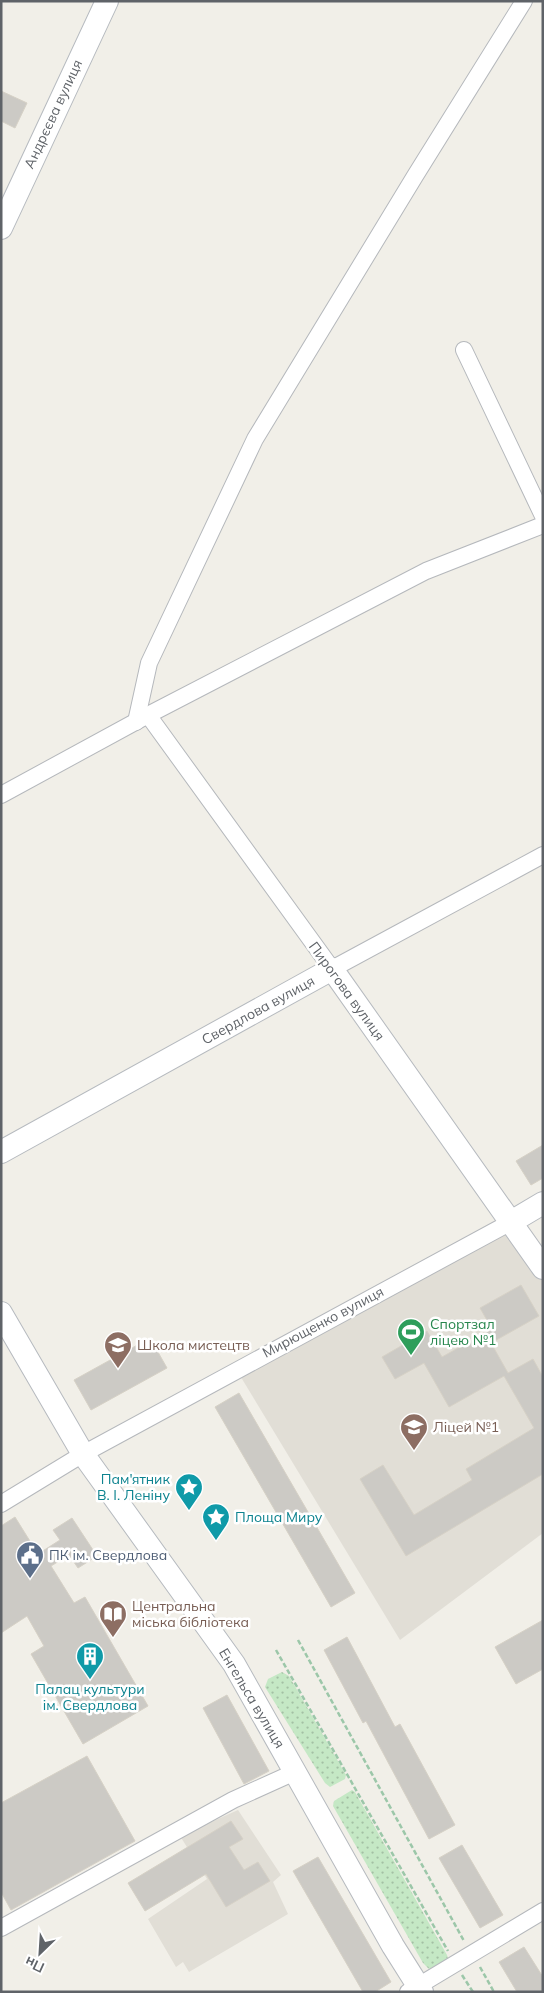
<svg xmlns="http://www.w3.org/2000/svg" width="544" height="1993" viewBox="0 0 544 1993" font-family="Mulish,sans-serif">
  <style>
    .education { fill: #e1ded6 }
    .green { fill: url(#green-dots) }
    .building { fill: #cccac5; stroke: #d6d1c6 }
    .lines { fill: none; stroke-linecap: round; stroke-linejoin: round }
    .street-casing { stroke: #b5b8bc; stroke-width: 18 }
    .secondary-casing { stroke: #b6babf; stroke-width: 24 }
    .path { stroke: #9cc7a9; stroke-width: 2.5; stroke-dasharray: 5 2.5; stroke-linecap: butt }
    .street { stroke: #fff; stroke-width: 16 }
    .secondary { stroke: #fff; stroke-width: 22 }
    .labels { text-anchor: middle; stroke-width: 5; stroke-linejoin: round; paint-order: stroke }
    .street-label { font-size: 14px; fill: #5f6368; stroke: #fff }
    .leisure-label { font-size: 14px; fill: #27864d; stroke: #fff; text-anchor: start }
    .education-label { font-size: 14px; fill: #785e54; stroke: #fff; text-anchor: start }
    .culture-label { font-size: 14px; fill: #0d838f; stroke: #fff; text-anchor: end }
    .service-label { font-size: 14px; fill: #4e5e75; stroke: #fff; text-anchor: start }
  </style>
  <defs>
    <pattern id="green-dots" width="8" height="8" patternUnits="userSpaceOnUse" patternTransform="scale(1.25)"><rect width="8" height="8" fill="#c5e8c5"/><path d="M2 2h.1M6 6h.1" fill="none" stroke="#a3c0a4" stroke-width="1.8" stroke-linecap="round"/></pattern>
  </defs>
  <rect width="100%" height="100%" fill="#f1efe8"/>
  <g class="education">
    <polygon points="511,1231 543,1272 543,1533 400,1640 236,1369"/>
    <polygon points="238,1810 281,1875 273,1882 288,1914 189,1972 183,1962 176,1967 148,1919 207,1879 180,1836"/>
  </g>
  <g class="green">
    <polygon points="282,1672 289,1676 346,1775 345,1779 330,1787 325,1783 265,1687 268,1679"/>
    <polygon points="352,1790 355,1792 447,1955 448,1959 429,1969 423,1963 333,1806 334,1801"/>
  </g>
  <g class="building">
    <polygon points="1,91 27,103 15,128 1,121"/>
    <polygon points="543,1145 543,1178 531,1185 516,1161"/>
    <polygon points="521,1285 539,1316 491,1343 508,1373 533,1359 543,1377 543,1474 406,1556 360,1479 383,1465 414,1515 472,1480 466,1469 534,1428 504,1376 449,1407 424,1363 395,1379 382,1357 427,1331 442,1357 492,1329 480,1308"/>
    <polygon points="150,1338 167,1368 91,1410 74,1380"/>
    <polygon points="239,1393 355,1593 331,1607 215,1407"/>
    <polygon points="15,1517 38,1554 60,1540 53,1530 72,1518 97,1556 78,1568 69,1555 51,1566 74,1603 85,1597 148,1706 83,1744 31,1654 44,1646 27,1616 1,1633 1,1526"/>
    <polygon points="543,1620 543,1669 516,1684 495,1647"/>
    <polygon points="347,1637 395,1727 400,1724 455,1825 429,1839 366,1721 363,1723 324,1650"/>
    <polygon points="227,1695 269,1771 244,1784 203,1708"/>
    <polygon points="87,1756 135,1841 11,1910 1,1892 1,1803"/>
    <polygon points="231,1821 243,1839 229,1847 244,1870 258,1862 270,1881 226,1907 206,1874 145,1911 128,1883"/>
    <polygon points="462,1845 503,1915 480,1928 439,1858"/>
    <polygon points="318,1857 391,1982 375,1992 363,1992 293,1871"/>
    <polygon points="524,1947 543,1977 543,1992 517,1992 499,1962"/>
  </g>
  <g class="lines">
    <g class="street-casing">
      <g id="street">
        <polyline points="464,350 543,516"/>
        <polyline points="148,715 332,969 543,855"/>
        <polyline points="136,722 149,663 255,439 415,176 524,1"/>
        <polyline points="1,795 148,715 426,571 543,525"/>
        <polyline points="1,1504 83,1454 511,1222"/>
        <polyline points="1,1928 233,1800 295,1772"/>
        <polyline points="408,1992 543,1911"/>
      </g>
    </g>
    <g class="secondary-casing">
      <g id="secondary">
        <polyline points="1,228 107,1"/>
        <polyline points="1,1152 332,969 543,1268"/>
        <polyline points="511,1222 543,1203"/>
        <polyline points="1,1313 83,1454 234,1664 393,1946 422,1992"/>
      </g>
    </g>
    <g class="path">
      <polyline points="298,1640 464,1941"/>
      <polyline points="276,1650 448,1951"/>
      <polyline points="480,1967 494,1992"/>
      <polyline points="462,1975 473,1992"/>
    </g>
    <use href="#street" class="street"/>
    <use href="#secondary" class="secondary"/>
  </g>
  <defs>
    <g id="stadium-pin" transform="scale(1.4375)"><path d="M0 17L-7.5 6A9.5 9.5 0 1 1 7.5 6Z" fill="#2e9e5b" stroke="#fff"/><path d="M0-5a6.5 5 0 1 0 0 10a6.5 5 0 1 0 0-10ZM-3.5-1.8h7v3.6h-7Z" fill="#fff"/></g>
    <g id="school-pin" transform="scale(1.4375)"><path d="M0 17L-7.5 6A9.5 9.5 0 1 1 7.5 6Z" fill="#8d6e63" stroke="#fff"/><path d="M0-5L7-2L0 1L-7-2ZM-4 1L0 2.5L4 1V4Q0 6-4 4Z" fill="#fff"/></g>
    <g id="university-pin" transform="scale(1.4375)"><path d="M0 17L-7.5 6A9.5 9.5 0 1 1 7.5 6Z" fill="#8d6e63" stroke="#fff"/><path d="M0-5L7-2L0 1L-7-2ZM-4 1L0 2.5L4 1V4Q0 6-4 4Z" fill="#fff"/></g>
    <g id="sight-pin" transform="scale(1.4375)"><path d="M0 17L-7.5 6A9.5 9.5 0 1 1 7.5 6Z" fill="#0f9aa8" stroke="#fff"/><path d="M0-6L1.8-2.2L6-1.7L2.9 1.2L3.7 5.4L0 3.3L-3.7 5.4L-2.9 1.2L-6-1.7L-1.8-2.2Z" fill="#fff"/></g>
    <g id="civic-pin" transform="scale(1.4375)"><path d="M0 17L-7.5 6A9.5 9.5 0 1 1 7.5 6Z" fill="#5c6f8a" stroke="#fff"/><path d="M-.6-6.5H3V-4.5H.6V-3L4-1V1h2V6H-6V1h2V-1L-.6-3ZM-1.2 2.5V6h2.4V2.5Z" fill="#fff"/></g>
    <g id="library-pin" transform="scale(1.4375)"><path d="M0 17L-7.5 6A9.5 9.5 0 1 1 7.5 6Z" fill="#8d6e63" stroke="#fff"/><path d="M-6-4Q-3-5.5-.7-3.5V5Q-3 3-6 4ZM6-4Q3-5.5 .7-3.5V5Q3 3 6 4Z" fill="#fff"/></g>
    <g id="building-pin" transform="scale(1.4375)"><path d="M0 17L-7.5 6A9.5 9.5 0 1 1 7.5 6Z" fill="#0f9aa8" stroke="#fff"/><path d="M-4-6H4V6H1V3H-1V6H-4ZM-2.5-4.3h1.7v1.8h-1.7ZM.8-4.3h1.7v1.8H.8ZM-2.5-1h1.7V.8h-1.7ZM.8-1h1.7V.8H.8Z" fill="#fff"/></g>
  </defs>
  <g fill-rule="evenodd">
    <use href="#stadium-pin" x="411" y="1332"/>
    <use href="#school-pin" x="118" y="1345"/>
    <use href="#university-pin" x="414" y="1427"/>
    <use href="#sight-pin" x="189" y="1487"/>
    <use href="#sight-pin" x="216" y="1517"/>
    <use href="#civic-pin" x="30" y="1555"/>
    <use href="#library-pin" x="113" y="1614"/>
    <use href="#building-pin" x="90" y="1656"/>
  </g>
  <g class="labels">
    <g class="street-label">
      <text transform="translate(53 114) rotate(-65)" y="5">Андрєєва вулиця</text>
      <text transform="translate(347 991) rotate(54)" y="5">Пирогова вулиця</text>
      <text transform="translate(258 1010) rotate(-29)" y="5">Свердлова вулиця</text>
      <text transform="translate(323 1322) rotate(-28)" y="5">Мирющенко вулиця</text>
      <text transform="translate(252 1698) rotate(59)" y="5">Енгельса вулиця</text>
    </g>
    <g class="leisure-label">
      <text x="430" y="1329">Спортзал<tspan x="430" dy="16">ліцею №1</tspan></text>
    </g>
    <g class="education-label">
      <text x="137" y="1350">Школа мистецтв</text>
      <text x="433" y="1432">Ліцей №1</text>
      <text x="132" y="1611">Центральна<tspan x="132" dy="16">міська бібліотека</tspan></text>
    </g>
    <g class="culture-label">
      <text x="170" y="1484">Пам'ятник<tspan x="170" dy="16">В. І. Леніну</tspan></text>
      <text x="235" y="1522" text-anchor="start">Площа Миру</text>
      <text x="90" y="1694" text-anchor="middle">Палац культури<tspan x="90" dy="16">ім. Свердлова</tspan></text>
    </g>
    <g class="service-label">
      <text x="49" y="1560">ПК ім. Свердлова</text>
    </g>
  </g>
  <rect width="544" height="1993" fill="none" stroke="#5f6368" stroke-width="5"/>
  <g transform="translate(40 1953) rotate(205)" stroke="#ffffff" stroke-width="4" paint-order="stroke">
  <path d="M0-4L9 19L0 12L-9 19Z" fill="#5f6368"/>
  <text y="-8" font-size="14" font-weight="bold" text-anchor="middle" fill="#5f6368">Пн</text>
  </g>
</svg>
